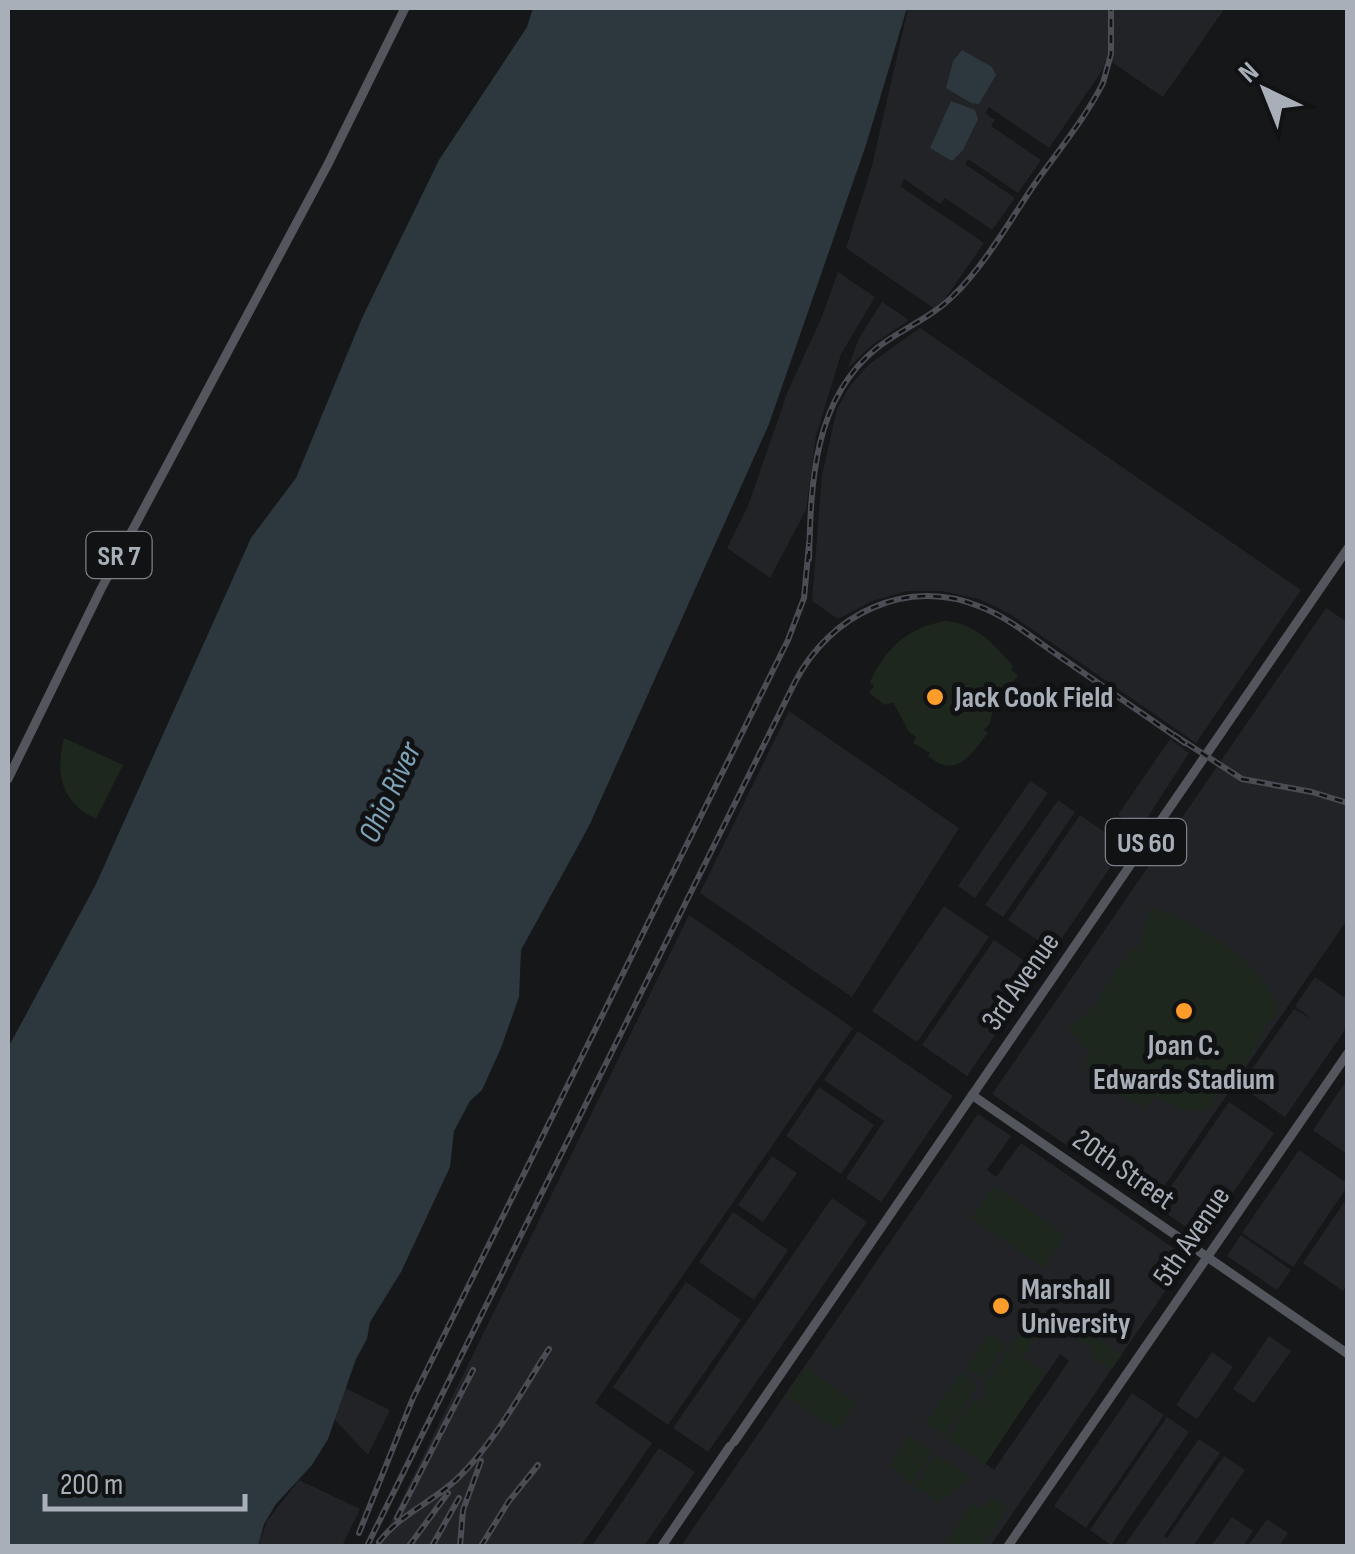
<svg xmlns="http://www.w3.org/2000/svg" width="1355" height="1554" viewBox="0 0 1355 1554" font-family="'Sofia Sans Condensed',sans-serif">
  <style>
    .built { fill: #222326; fill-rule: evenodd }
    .green { fill: #1e271e }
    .water { fill: #2c383d }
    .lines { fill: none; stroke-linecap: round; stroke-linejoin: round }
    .major { stroke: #53565d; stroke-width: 9 }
    .rail-casing { stroke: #4a4d53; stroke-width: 6 }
    .rail { stroke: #111214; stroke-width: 2.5; stroke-dasharray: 8; stroke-linecap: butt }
    .poi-dot { fill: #fc9c2b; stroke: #111214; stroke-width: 4 }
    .labels { text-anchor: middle; stroke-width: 10; stroke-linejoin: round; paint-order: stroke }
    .shield { fill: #111214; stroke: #7b8088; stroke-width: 2.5 }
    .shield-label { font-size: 28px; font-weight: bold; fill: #a8afb9 }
    .poi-label { font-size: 30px; font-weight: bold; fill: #a8afb9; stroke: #111214; text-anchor: start }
    .street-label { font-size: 30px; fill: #a8afb9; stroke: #111214 }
    .water-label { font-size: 32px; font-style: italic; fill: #7da3b6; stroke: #111214 }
  </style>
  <rect width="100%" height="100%" fill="#161719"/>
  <g class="built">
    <polygon points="908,8 1225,8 1163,97 1107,59 1104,63 1106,65 1049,148 989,107 985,113 995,120 991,126 1041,160 1018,193 968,159 965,164 1015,198 992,230 945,198 940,204 904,179 900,186 984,243 942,303 935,309 846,248 872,166"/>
    <polygon points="838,272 875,297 841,354 816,436 806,510 770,578 727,548 748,506 788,391 821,319"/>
    <polygon points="882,302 909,320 872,345 848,368 859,338"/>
    <polygon points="920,328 1301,590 1196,743 1010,614 979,599 942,591 907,591 872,601 838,619 812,601 822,475 837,409 850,386 868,365"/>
    <polygon points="1326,608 1347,622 1347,920 1152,1204 992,1094"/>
    <polygon points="789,711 959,828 852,997 700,893"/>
    <polygon points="1170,739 1189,753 1140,829 1118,815"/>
    <polygon points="1030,781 1048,793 975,898 958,886"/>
    <polygon points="1058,800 1075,812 1003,917 985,905"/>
    <polygon points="1080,815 1125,846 1053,951 1008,920"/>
    <polygon points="944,906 989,937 917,1042 872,1011"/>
    <polygon points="689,915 853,1028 595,1403 652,1443 581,1546 379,1546"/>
    <polygon points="994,940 1039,971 967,1076 922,1045"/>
    <polygon points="1315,977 1347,999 1347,1027 1285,1117 1240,1086 1294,1009 1312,1019 1295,1006"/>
    <polygon points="858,1031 953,1096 881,1202 846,1178 884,1121 824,1080"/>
    <polygon points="1347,1080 1347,1154 1313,1130"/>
    <polygon points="819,1087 874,1125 841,1174 786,1136"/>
    <polygon points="1229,1102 1274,1133 1202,1238 1157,1207"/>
    <path d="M978 1114 1011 1136 987 1170 996 1177 1021 1143 1188 1258 990 1546H681ZM1060 1354 1069 1361 994 1470 985 1463Z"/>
    <polygon points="1299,1150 1347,1183 1347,1187 1293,1267 1242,1233"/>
    <polygon points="772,1156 797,1173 763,1222 738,1205"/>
    <polygon points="832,1198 867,1222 708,1452 673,1428"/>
    <polygon points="1347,1198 1347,1284 1343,1291 1303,1263"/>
    <polygon points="733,1212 788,1250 754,1300 699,1262"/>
    <polygon points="1241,1235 1291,1270 1277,1290 1227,1256"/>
    <polygon points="686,1282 741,1320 668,1425 613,1387"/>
    <polygon points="1269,1336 1291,1351 1254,1403 1233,1389"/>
    <polygon points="1212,1352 1233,1367 1197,1419 1176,1405"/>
    <polygon points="345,1388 390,1410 368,1455 335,1420"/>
    <polygon points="1132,1393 1164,1415 1086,1528 1054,1506"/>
    <polygon points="1167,1417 1189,1432 1111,1545 1090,1530"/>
    <polygon points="1199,1439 1220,1453 1164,1536 1167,1538 1224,1456 1245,1470 1193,1546 1124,1546"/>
    <polygon points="659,1448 695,1472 644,1546 592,1546"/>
    <polygon points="299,1480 360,1509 342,1546 258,1546 267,1521"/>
    <polygon points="1232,1517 1253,1531 1243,1546 1211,1546"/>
    <polygon points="1267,1519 1288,1533 1279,1546 1248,1546"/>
  </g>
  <g class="green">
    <path d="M945 621C977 624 992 643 1013 666L1011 670 1018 675 1006 692 997 690 990 723 984 730 988 733C970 755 957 780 928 756L930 753 913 743 916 737 909 732 893 702 885 705 869 693 874 686 870 682C887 647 907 628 945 621Z"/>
    <path d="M64 738 123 765 96 819C61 802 55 774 64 738Z"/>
    <path d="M1151 907C1194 922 1273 966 1278 1013L1274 1014V1019H1269C1264 1041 1232 1085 1214 1098L1212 1109C1190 1115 1174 1106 1154 1097L1141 1111 1143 1103 1140 1105 1108 1090 1109 1087 1088 1070 1090 1066 1082 1071 1087 1064 1084 1061 1091 1054 1068 1028 1102 1001 1099 996 1131 949 1138 950Z"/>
    <polygon points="994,1186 1066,1235 1044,1268 971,1218"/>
    <polygon points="1032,1313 1046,1323 1024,1356 1010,1346"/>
    <polygon points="1076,1322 1121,1356 1111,1370 1092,1357 1089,1341 1083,1344 1067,1334"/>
    <polygon points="990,1334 1006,1345 983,1379 966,1368"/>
    <polygon points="1009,1347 1046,1373 985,1465 947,1438 973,1400 982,1404 980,1402 988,1393 983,1389"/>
    <polygon points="806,1368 856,1402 837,1430 786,1396"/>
    <polygon points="961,1373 978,1386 944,1436 925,1423"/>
    <polygon points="908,1434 933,1452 911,1484 890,1466"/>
    <polygon points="936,1454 971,1478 938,1503 930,1497 928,1491 922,1492 914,1486"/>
    <polygon points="991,1497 1008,1508 982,1546 942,1546 973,1504 982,1509"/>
  </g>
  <g class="water">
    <polygon points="533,8 907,8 866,145 769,424 589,826 521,950 519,997 501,1048 482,1090 470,1101 454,1131 450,1167 401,1272 370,1322 367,1339 356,1359 328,1439 312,1465 276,1504 264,1524 258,1546 8,1546 8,1048 96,884 251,538 296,478 362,318 439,160 527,27"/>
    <polygon points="962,50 992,67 996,75 979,104 971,103 946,88 953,61"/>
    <polygon points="951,101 975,110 978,119 963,150 952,161 930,148"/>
  </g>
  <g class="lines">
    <g class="major">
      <polyline points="8,779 101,589 328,164 405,8"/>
      <polyline points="972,1095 1348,1354"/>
      <polyline points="734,1442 1348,548"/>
      <polyline points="662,1546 730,1446"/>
      <polyline points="1008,1546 1348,1053"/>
    </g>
    <g class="rail-casing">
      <g id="rail">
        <path d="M809 559C811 483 813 399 877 348 901 329 931 318 953 296 985 265 1009 222 1034 185 1057 152 1085 119 1103 83L1111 54V8"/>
        <polyline points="1174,735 1242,779 1312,792 1348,803"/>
        <polyline points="397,1518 473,1370"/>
        <polyline points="359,1533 413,1398 788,640 804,598 809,544"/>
        <path d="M379 1542C400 1514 433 1502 458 1478 495 1442 521 1392 549 1349"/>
        <path d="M367 1546 795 682C830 614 907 576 981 607 1009 618 1034 639 1059 656 1101 685 1143 714 1185 743"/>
        <polyline points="409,1546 448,1493"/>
        <polyline points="432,1546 459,1498"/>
        <polyline points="460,1546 463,1510 481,1461"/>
        <polyline points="481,1546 509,1501 538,1465"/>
      </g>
    </g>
    <use href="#rail" class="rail"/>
  </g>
  <g class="poi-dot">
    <circle cx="935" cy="697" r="10"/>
    <circle cx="1184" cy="1011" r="10"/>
    <circle cx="1001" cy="1306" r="10"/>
  </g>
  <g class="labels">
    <g class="shield">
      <rect x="86.5" y="532" width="65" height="46" rx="8"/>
      <rect x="1106" y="819" width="80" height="46" rx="8"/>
    </g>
    <g class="shield-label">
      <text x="119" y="565">SR 7</text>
      <text x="1146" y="852">US 60</text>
    </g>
    <g class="poi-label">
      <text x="955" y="707">Jack Cook Field</text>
      <text x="1184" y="1055" text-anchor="middle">Joan C.<tspan x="1184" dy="34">Edwards Stadium</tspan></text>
      <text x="1021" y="1299">Marshall<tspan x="1021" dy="34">University</tspan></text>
    </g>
    <g class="street-label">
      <text transform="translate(1020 981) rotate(-55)" y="10">3rd Avenue</text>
      <text transform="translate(1124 1169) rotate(35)" y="10">20th Street</text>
      <text transform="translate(1191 1236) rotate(-56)" y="10">5th Avenue</text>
    </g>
    <g class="water-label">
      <text transform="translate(389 792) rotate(-65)" y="11">Ohio River</text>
    </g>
  </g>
  <rect width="1355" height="1554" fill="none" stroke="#a8afb9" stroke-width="20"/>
  <g transform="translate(1265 90) rotate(317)" stroke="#111214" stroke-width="8" paint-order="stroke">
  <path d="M0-8L18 38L0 25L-18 38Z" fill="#a8afb9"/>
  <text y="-15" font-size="28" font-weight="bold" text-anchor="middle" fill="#a8afb9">N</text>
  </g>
  <path d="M45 1494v15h200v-15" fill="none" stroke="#a8afb9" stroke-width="5"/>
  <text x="60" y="1494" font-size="30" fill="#a8afb9" stroke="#111214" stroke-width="8" paint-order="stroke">200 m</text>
</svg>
